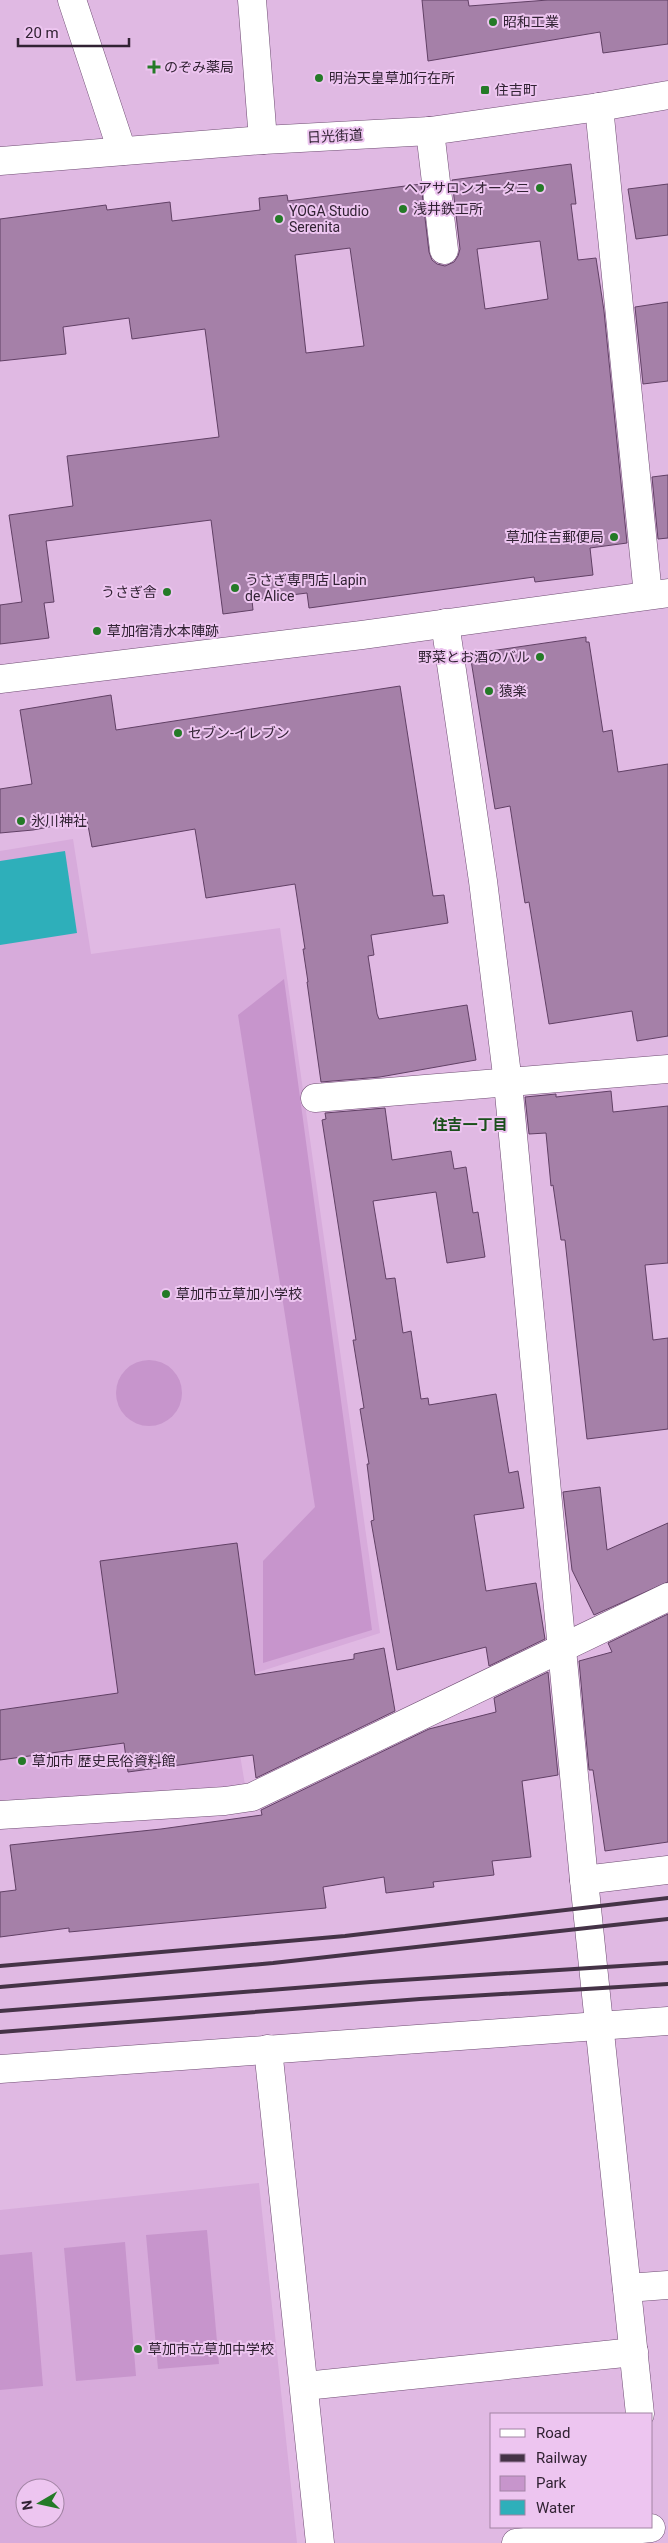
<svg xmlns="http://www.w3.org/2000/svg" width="668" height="2543" viewBox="0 0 668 2543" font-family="Roboto,'Noto Sans JP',sans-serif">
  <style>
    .built { fill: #d7abdb; fill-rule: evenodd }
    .green { fill: #c795cc }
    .water { fill: #2eafba }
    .building { fill: #a580a8; stroke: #614065; fill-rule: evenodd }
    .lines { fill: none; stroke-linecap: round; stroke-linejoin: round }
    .minor-casing { stroke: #6f4d73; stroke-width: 29 }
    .major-casing { stroke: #6f4d73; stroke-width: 29 }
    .minor { stroke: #fff; stroke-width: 28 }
    .major { stroke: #fff; stroke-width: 28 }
    .rail { stroke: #453347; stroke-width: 4 }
    .poi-dot { fill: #247a27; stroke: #edc5f0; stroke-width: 2 }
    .labels { text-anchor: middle; stroke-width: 4; stroke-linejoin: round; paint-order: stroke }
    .poi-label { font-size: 14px; fill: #312233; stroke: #edc5f0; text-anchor: start }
    .street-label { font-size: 14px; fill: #312233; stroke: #edc5f0 }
    .neighbourhood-label { font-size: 15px; font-weight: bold; fill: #194f1a; stroke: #edc5f0 }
  </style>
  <rect width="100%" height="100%" fill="#e0b9e3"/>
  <g class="built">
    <polygon points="73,839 91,954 280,928 380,1633 228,1682 245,1785 0,1802 0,851"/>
    <path d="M259 2183 297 2543H0V2210ZM25 2488H55V2518H25Z"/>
  </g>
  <g class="green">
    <polygon points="284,979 372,1630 263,1663 263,1561 315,1507 238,1015"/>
    <circle cx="149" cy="1393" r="33"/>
    <polygon points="207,2230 219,2364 158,2369 146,2235"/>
    <polygon points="125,2242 136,2376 76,2381 64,2248"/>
    <polygon points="32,2252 43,2386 0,2390 0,2255"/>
  </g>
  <polygon class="water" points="65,851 77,933 0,945 0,861"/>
  <g class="building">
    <polygon points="422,0 468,0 469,6 548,0 668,0 668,44 603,53 600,32 428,61"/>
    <path d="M571 164 576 204H571L578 260 596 258 604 311 627 543 590 548 593 575 535 582 534 577 309 608 307 593 252 600 253 610 223 614 211 520 46 541 54 602 44 603 49 638 0 644V605L22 602 9 515 73 506 67 456 219 437 205 329 132 339 129 318 63 327 66 354 0 361V219L106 205 107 210 170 202 172 221 260 210 259 198 287 195 288 201 421 184 429 252 432 260 437 264 445 266 454 262 458 256 460 249 452 180ZM540 241 548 299 485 309 477 249ZM350 248 364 346 306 353 295 255Z"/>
    <polygon points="668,184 668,235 636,239 628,189"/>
    <polygon points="668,302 668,381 643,384 635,307"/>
    <polygon points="668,475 668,538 658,539 652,477"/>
    <polygon points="586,637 586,642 589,642 603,732 612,730 618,772 668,764 668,1036 637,1041 632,1011 549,1024 529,902 525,903 510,806 495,809 470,654"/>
    <polygon points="400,686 433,896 444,895 448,923 371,935 374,955 368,956 377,1014 379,1019 467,1005 476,1060 380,1077 321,1082 307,982 308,982 303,949 305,949 295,884 206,898 195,829 92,847 87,820 33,830 0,833 0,789 32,784 20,710 111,695 116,730"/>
    <polygon points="611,1091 613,1112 668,1106 668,1263 645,1265 653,1340 668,1338 668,1429 587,1439 565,1240 561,1240 553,1185 551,1186 546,1133 529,1134 525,1097 556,1094 556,1097"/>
    <polygon points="385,1108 392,1160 451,1151 454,1169 466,1167 473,1213 478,1212 485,1257 447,1263 436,1192 373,1201 386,1279 395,1278 403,1333 411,1331 421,1399 428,1398 429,1405 496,1394 509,1473 518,1471 524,1508 474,1515 486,1591 536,1583 545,1639 489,1666 486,1647 397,1670 371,1521 374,1520 367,1464 369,1464 360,1409 364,1408 353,1340 356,1340 322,1120 326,1119 325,1113"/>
    <polygon points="600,1487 607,1550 668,1523 668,1582 594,1615 572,1570 563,1492"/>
    <polygon points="237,1543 255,1675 354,1659 354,1654 384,1648 395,1711 256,1778 253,1755 128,1772 124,1743 0,1760 0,1710 118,1693 100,1561"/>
    <polygon points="668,1614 668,1842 605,1851 593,1770 589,1770 579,1661 612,1652 608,1643"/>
    <polygon points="548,1672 558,1775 522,1781 531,1857 492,1861 494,1875 433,1882 434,1887 386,1893 384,1877 323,1887 326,1908 69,1932 69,1928 0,1937 0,1892 16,1890 10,1845 161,1829 262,1815 261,1810 429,1729 496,1712 494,1698"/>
  </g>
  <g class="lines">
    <g class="minor-casing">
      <g id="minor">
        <polyline points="72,0 122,151"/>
        <polyline points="252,0 263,140"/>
        <polyline points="599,107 648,595"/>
        <polyline points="430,131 444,250"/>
        <polyline points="445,623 483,881 508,1083 584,1880 640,2414"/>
        <polyline points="0,679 362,635 668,593"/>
        <polyline points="315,1098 668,1069"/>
        <polyline points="0,1815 225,1801 252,1797 668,1597"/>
        <polyline points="584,1880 668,1870"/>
        <polyline points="268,2049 320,2543"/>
        <polyline points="0,2069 668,2021"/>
        <polyline points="627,2288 668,2285"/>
        <polyline points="305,2386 634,2352"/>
        <polyline points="516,2543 651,2528"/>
      </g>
    </g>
    <g class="major-casing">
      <polyline id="major" points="0,161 263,140 430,131 599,107 668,95"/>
    </g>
    <use href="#minor" class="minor"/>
    <use href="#major" class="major"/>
    <g class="rail">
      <polyline points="0,1966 345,1936 668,1898"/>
      <polyline points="0,1987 273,1963 668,1919"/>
      <polyline points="0,2011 371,1982 668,1963"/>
      <polyline points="0,2032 420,1999 668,1984"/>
    </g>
  </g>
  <g class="poi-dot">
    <circle cx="493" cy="22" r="5"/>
    <path d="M151.5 59.5h5v5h5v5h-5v5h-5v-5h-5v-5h5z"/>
    <circle cx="319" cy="78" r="5"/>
    <rect x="480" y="85" width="10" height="10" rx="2.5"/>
    <circle cx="540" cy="188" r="5"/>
    <circle cx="403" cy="209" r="5"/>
    <circle cx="279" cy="219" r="5"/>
    <circle cx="614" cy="537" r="5"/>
    <circle cx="235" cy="588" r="5"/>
    <circle cx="167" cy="592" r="5"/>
    <circle cx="97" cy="631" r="5"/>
    <circle cx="540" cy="657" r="5"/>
    <circle cx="489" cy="691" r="5"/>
    <circle cx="178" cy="733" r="5"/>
    <circle cx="21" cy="821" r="5"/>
    <circle cx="166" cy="1294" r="5"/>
    <circle cx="22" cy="1761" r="5"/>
    <circle cx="138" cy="2349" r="5"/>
  </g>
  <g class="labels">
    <g class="poi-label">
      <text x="503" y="27">昭和工業</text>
      <text x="164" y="72">のぞみ薬局</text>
      <text x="329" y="83">明治天皇草加行在所</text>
      <text x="495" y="95">住吉町</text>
      <text x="530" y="193" text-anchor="end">ヘアサロンオータニ</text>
      <text x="413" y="214">浅井鉄工所</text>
      <text x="289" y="216">YOGA Studio<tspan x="289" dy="16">Serenita</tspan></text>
      <text x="604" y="542" text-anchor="end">草加住吉郵便局</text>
      <text x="245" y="585">うさぎ専門店 Lapin<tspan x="245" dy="16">de Alice</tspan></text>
      <text x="157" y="597" text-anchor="end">うさぎ舎</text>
      <text x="107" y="636">草加宿清水本陣跡</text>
      <text x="530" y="662" text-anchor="end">野菜とお酒のバル</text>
      <text x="499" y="696">猿楽</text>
      <text x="188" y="738">セブン-イレブン</text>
      <text x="31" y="826">氷川神社</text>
      <text x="176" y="1299">草加市立草加小学校</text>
      <text x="32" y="1766">草加市 歴史民俗資料館</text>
      <text x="148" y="2354">草加市立草加中学校</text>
    </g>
    <g class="street-label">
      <text transform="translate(335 136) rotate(-3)" y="5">日光街道</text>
    </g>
    <g class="neighbourhood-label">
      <text x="470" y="1130">住吉一丁目</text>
    </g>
  </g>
  <rect x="490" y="2413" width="162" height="115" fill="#edc5f0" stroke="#a284a4"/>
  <rect x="500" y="2429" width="25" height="8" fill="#ffffff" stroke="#a284a4"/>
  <text x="536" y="2438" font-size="15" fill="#312233">Road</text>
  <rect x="500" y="2454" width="25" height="8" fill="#453347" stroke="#a284a4"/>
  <text x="536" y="2463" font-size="15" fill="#312233">Railway</text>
  <rect x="500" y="2476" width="25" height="15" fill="#c795cc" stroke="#a284a4"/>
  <text x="536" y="2488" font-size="15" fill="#312233">Park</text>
  <rect x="500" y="2500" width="25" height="15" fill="#2eafba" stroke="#a284a4"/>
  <text x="536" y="2513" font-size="15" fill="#312233">Water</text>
  <g transform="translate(40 2503) rotate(261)"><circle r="24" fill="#edc5f0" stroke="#a284a4"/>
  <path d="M0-4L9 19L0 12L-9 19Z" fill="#247a27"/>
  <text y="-8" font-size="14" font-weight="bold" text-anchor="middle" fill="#312233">N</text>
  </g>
  <path d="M18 38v8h111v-8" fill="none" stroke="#312233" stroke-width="2.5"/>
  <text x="25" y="38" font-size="15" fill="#312233" stroke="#edc5f0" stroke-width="4" paint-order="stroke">20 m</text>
</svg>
